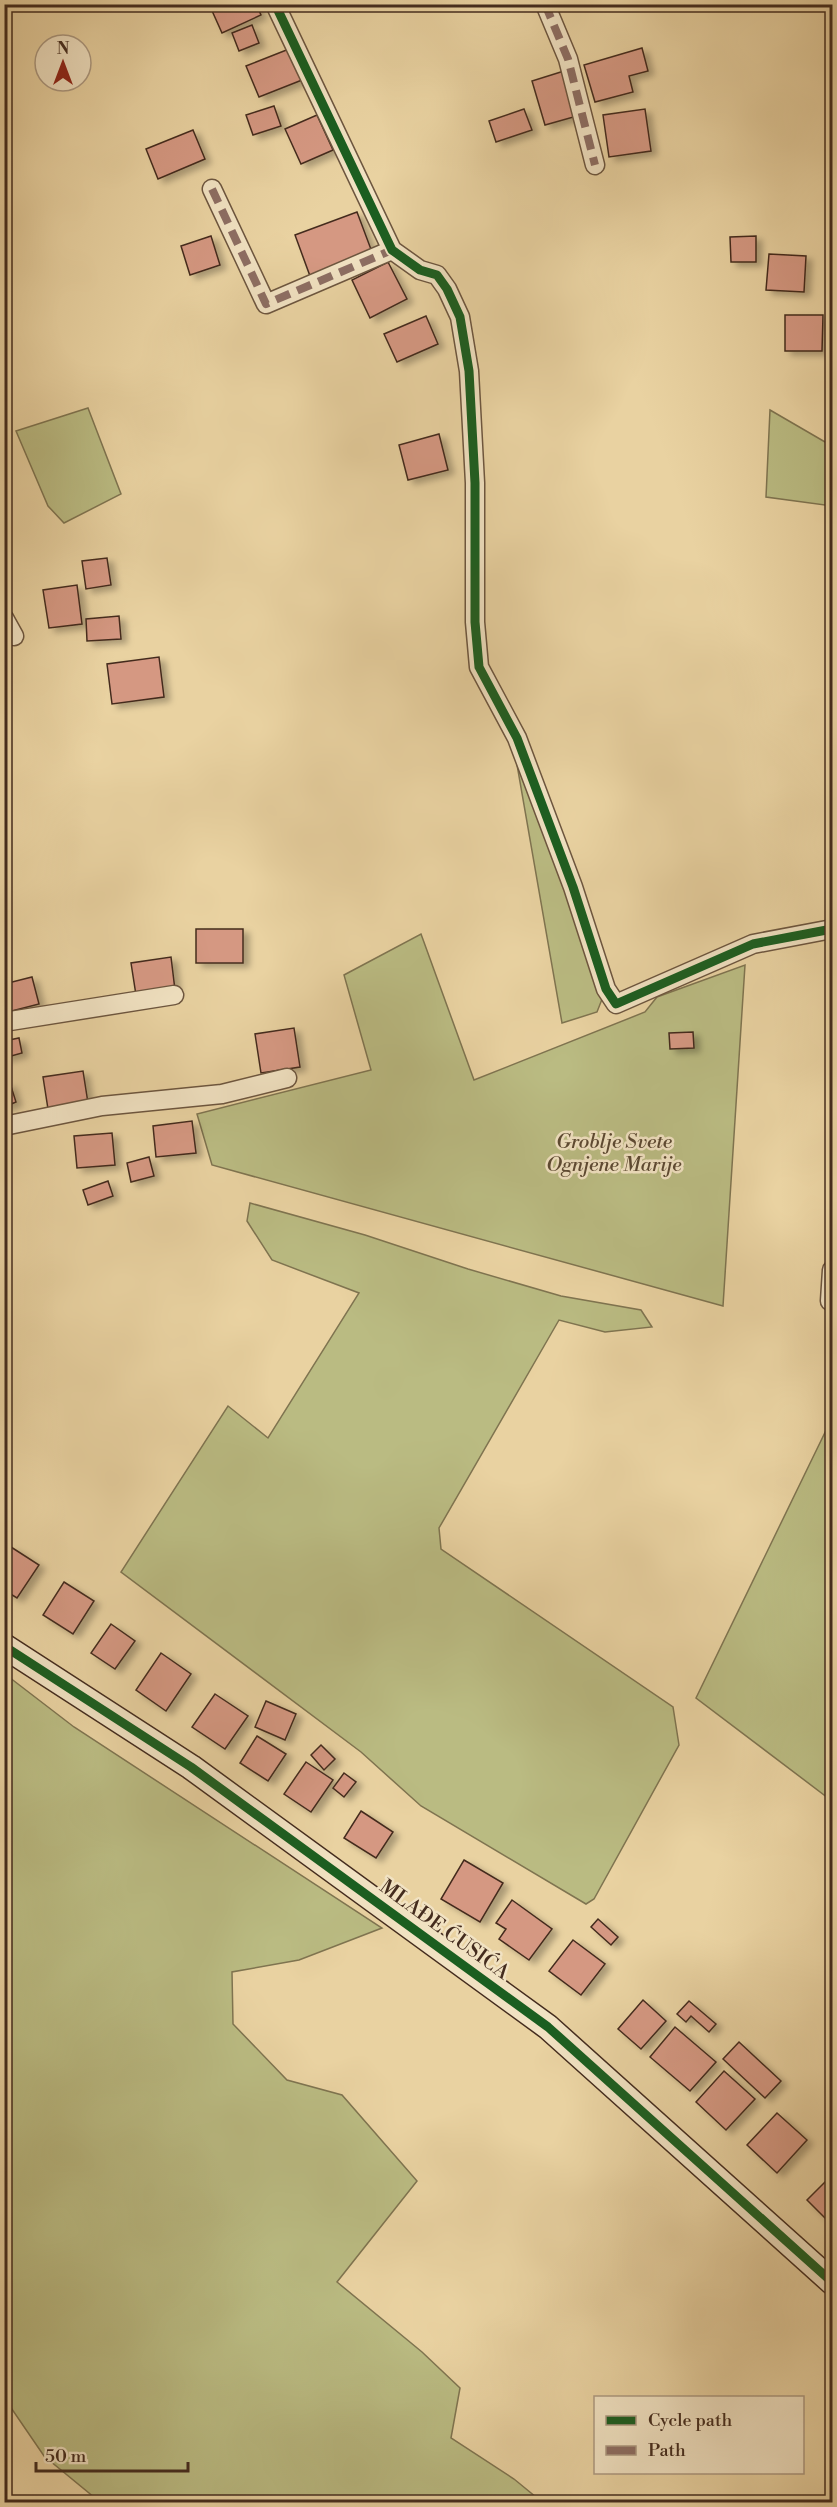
<svg xmlns="http://www.w3.org/2000/svg" width="837" height="2507" viewBox="0 0 837 2507" font-family="'Libre Bodoni',serif">
  <style>
    .green { fill: #babb82; stroke: #7f7450; stroke-width: 1.5 }
    .building { fill: #d59882; stroke: #442c1e; stroke-width: 1.5; filter: url(#shadow) }
    .lines { fill: none; stroke-linecap: round; stroke-linejoin: round }
    .street-casing { stroke: #6d563f; stroke-width: 21 }
    .secondary-casing { stroke: #442c1e; stroke-width: 27 }
    .street { stroke: #f1e2c2; stroke-width: 18 }
    .secondary { stroke: #f1e2c2; stroke-width: 24 }
    .quiet { stroke: #8d6e63; stroke-width: 8; stroke-dasharray: 15 8; stroke-linecap: butt }
    .cycleway-casing { stroke: #f1e2c2; stroke-width: 13 }
    .cycleway { stroke: #1b5e20; stroke-width: 9 }
    .labels { text-anchor: middle; stroke-width: 5; stroke-linejoin: round; paint-order: stroke }
    .park-label { font-size: 20px; font-style: italic; fill: #5c4932; stroke: #f1e2c2 }
    .street-label { font-size: 20px; fill: #442c1e; stroke: #f1e2c2 }
  </style>
  <defs>
    <filter id="shadow"><feDropShadow dx="6" dy="4" stdDeviation="3" flood-color="#0004"/></filter>
  </defs>
  <rect width="100%" height="100%" fill="#e9d2a1"/>
  <filter id="stains"><feTurbulence type="fractalNoise" baseFrequency=".00333" numOctaves="4"/><feColorMatrix values="0 0 0 0 .2 0 0 0 0 .09 0 0 0 0 .02 0 0 0 .5 -.17"/></filter>
  <radialGradient id="worn" r=".72"><stop offset=".6" stop-color="#630" stop-opacity="0"/><stop offset="1" stop-color="#630" stop-opacity=".3"/></radialGradient>
  <g class="green">
    <polygon points="88,408 121,494 64,523 48,506 16,431"/>
    <polygon points="770,410 832,446 832,506 766,497"/>
    <polygon points="516,759 606,989 597,1012 562,1023"/>
    <polygon points="421,934 474,1080 645,1012 657,997 745,965 723,1306 212,1165 197,1114 371,1070 344,975"/>
    <polygon points="250,1203 365,1235 468,1269 561,1296 641,1310 652,1327 605,1332 559,1320 439,1528 441,1549 673,1707 679,1745 594,1899 586,1904 421,1806 361,1752 121,1572 228,1406 268,1438 359,1293 272,1260 247,1221"/>
    <polygon points="832,1418 832,1801 696,1698"/>
    <polygon points="5,1674 74,1727 382,1928 299,1960 232,1972 233,2024 287,2080 342,2095 417,2181 337,2282 422,2352 460,2388 451,2438 514,2479 542,2502 100,2502 44,2456 5,2399"/>
  </g>
  <g class="building">
    <polygon points="209,4 256,4 261,15 222,33"/>
    <polygon points="252,25 259,43 239,51 232,33"/>
    <polygon points="642,48 648,71 629,76 633,92 595,102 584,65"/>
    <polygon points="289,49 302,80 259,97 246,66"/>
    <polygon points="564,71 577,116 545,125 532,81"/>
    <polygon points="274,106 281,126 253,135 246,115"/>
    <polygon points="524,109 532,130 496,142 489,121"/>
    <polygon points="645,109 651,151 609,157 603,115"/>
    <polygon points="317,115 333,150 301,164 285,129"/>
    <polygon points="193,130 205,159 158,179 146,149"/>
    <polygon points="357,212 372,252 310,276 295,235"/>
    <polygon points="211,236 220,265 190,275 181,246"/>
    <polygon points="756,236 756,262 731,262 730,237"/>
    <polygon points="769,254 806,256 804,292 766,290"/>
    <polygon points="388,262 407,299 370,318 352,280"/>
    <polygon points="785,315 823,315 822,351 785,351"/>
    <polygon points="426,316 438,344 397,362 384,334"/>
    <polygon points="439,434 448,470 408,480 399,445"/>
    <polygon points="107,558 111,585 86,589 82,561"/>
    <polygon points="77,585 82,624 49,628 43,590"/>
    <polygon points="119,616 121,639 87,641 86,619"/>
    <polygon points="159,657 164,697 112,704 107,664"/>
    <rect x="196" y="929" width="47" height="34"/>
    <polygon points="171,957 175,990 136,995 131,963"/>
    <polygon points="32,977 39,1004 4,1013 4,984"/>
    <polygon points="294,1028 300,1067 261,1073 255,1034"/>
    <polygon points="693,1032 694,1048 670,1049 669,1033"/>
    <polygon points="19,1038 22,1053 4,1058 4,1041"/>
    <polygon points="83,1071 88,1103 48,1109 43,1077"/>
    <polygon points="10,1083 16,1102 4,1107 4,1085"/>
    <polygon points="192,1121 196,1153 156,1157 153,1126"/>
    <polygon points="112,1133 115,1165 77,1168 74,1136"/>
    <polygon points="149,1157 154,1176 131,1182 127,1163"/>
    <polygon points="108,1181 113,1196 88,1205 83,1190"/>
    <polygon points="11,1547 39,1565 17,1598 4,1590 4,1557"/>
    <polygon points="64,1582 94,1601 73,1634 43,1615"/>
    <polygon points="111,1624 135,1641 115,1669 91,1653"/>
    <polygon points="161,1653 191,1674 166,1711 136,1690"/>
    <polygon points="215,1694 248,1716 225,1749 192,1727"/>
    <polygon points="266,1701 296,1714 285,1740 255,1727"/>
    <polygon points="257,1736 286,1754 268,1781 240,1763"/>
    <polygon points="321,1745 335,1759 324,1770 311,1755"/>
    <polygon points="306,1762 333,1780 311,1812 284,1794"/>
    <polygon points="344,1773 356,1782 344,1797 333,1788"/>
    <polygon points="361,1811 393,1832 376,1858 344,1838"/>
    <polygon points="464,1860 503,1883 480,1922 441,1899"/>
    <polygon points="512,1900 552,1929 529,1960 499,1939 506,1929 496,1923"/>
    <polygon points="598,1919 618,1937 611,1945 591,1927"/>
    <polygon points="573,1940 605,1964 581,1995 549,1971"/>
    <polygon points="643,2000 666,2021 641,2049 618,2029"/>
    <polygon points="689,2001 716,2024 709,2032 691,2016 686,2022 677,2014"/>
    <polygon points="675,2027 716,2062 690,2091 650,2057"/>
    <polygon points="739,2042 781,2081 765,2098 723,2059"/>
    <polygon points="724,2071 755,2099 726,2130 696,2102"/>
    <polygon points="777,2113 807,2140 777,2173 747,2145"/>
    <polygon points="832,2175 832,2225 807,2200"/>
  </g>
  <g class="lines">
    <g class="street-casing">
      <g id="street">
        <polyline points="275,4 392,250 420,270 437,275 447,289 460,317 469,371 475,483 475,622 479,667 517,738 573,887 606,989 616,1004 753,944 832,929"/>
        <polyline points="545,4 568,59 595,165"/>
        <polyline points="212,189 266,304 392,250"/>
        <polyline points="4,618 14,636"/>
        <polyline points="4,1022 174,995"/>
        <polyline points="4,1126 102,1106 222,1094 287,1078"/>
        <polyline points="830,1301 832,1270"/>
      </g>
    </g>
    <g class="secondary-casing">
      <polyline id="secondary" points="4,1646 191,1767 548,2027 832,2282"/>
    </g>
    <use href="#street" class="street"/>
    <use href="#secondary" class="secondary"/>
    <g class="quiet">
      <polyline points="545,4 568,59 595,165"/>
      <polyline points="212,189 266,304 392,250"/>
      <polyline points="830,1301 832,1270"/>
    </g>
    <g class="cycleway-casing">
      <g id="cycleway">
        <polyline points="275,4 392,250 420,270 437,275 447,289 460,317 469,371 475,483 475,622 479,667 517,738 573,887 606,989 616,1004 753,944 832,929"/>
        <polyline points="4,1646 191,1767 548,2027 832,2282"/>
      </g>
    </g>
    <use href="#cycleway" class="cycleway"/>
  </g>
  <g class="labels">
    <g class="park-label">
      <text x="614" y="1148">Groblje Svete<tspan x="614" dy="23">Ognjene Marije</tspan></text>
    </g>
    <g class="street-label">
      <text transform="translate(445 1929) rotate(36)" y="7">MLAĐE ĆUSIĆA</text>
    </g>
  </g>
  <rect width="837" height="2507" fill="none" stroke="#e9d2a1" stroke-width="24"/>
  <rect x="6" y="6" width="825" height="2495" fill="none" stroke="#442c1e" stroke-width="3"/>
  <rect x="12" y="12" width="813" height="2483" fill="none" stroke="#442c1e" stroke-width="1.5"/>
  <rect x="594" y="2396" width="210" height="78" fill="#f1e2c2" stroke="#ac9980" stroke-width="1.5"/>
  <rect x="606" y="2416" width="30" height="9" fill="#1b5e20" stroke="#ac9980" stroke-width="1.5"/>
  <text x="648" y="2426" font-size="18" fill="#442c1e">Cycle path</text>
  <rect x="606" y="2446" width="30" height="9" fill="#8d6e63" stroke="#ac9980" stroke-width="1.5"/>
  <text x="648" y="2456" font-size="18" fill="#442c1e">Path</text>
  <g transform="translate(63 63)"><circle r="28" fill="#f1e2c2" stroke="#ac9980" stroke-width="1.5"/>
  <path d="M0-4.5L10 22L0 15L-10 22Z" fill="#8f2418"/>
  <text y="-9" font-size="16" font-weight="bold" text-anchor="middle" fill="#442c1e">N</text>
  </g>
  <path d="M36 2462v9h152v-9" fill="none" stroke="#442c1e" stroke-width="3"/>
  <text x="45" y="2462" font-size="18" fill="#442c1e" stroke="#f1e2c2" stroke-width="4.5" paint-order="stroke">50 m</text>
  <rect width="100%" height="100%" filter="url(#stains)"/>
  <rect width="100%" height="100%" fill="url(#worn)"/>
</svg>
